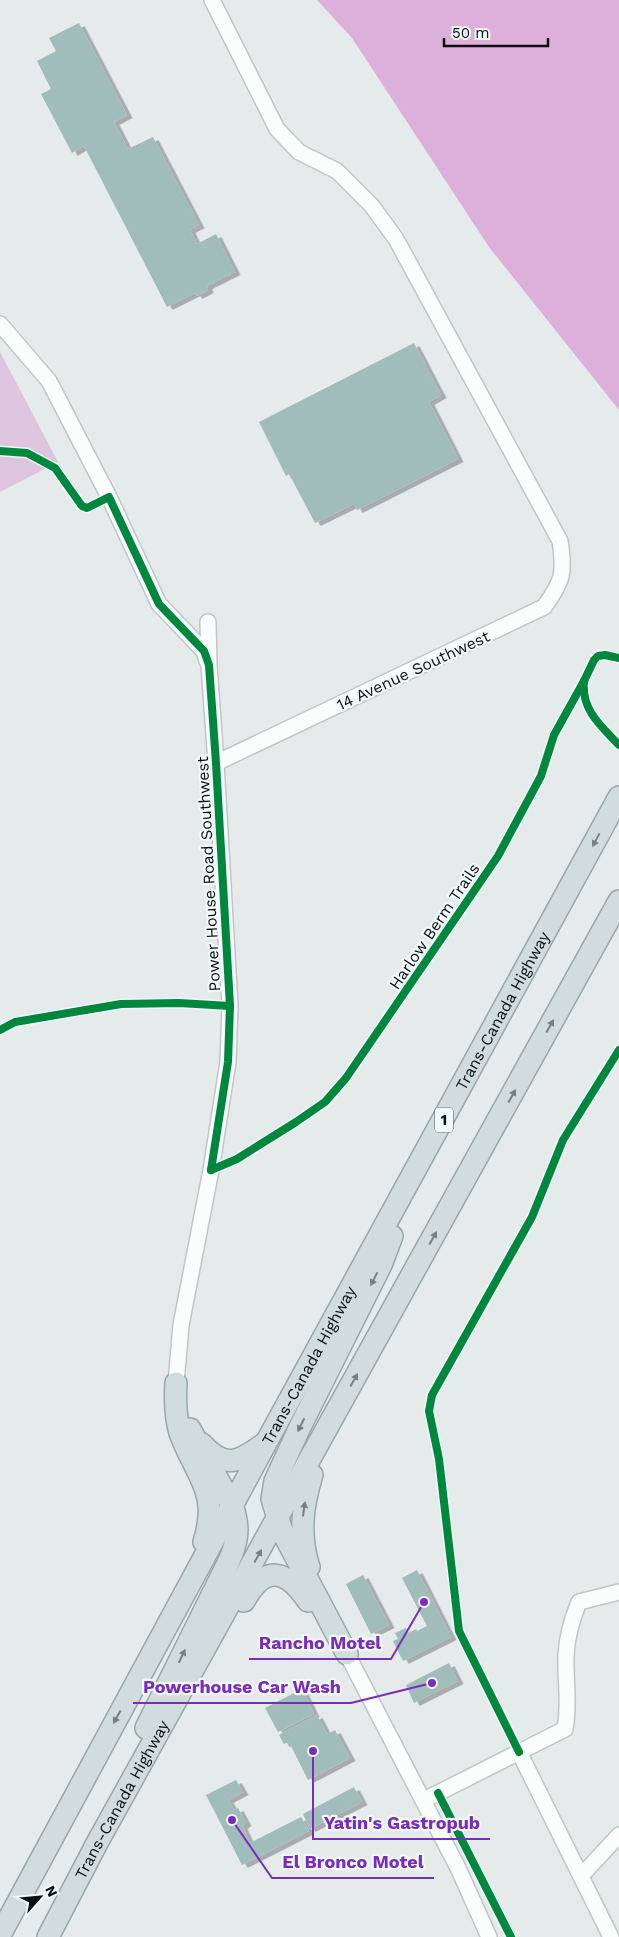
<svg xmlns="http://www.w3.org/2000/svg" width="619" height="1937" viewBox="0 0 619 1937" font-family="'Work Sans',sans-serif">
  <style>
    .green { fill: #ddc5dd }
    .water { fill: #ddafdb }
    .building { fill: #a0bcbb; filter: url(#shadow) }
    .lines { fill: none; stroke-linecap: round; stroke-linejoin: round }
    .minor-casing { stroke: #c2c6c6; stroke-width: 18 }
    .highway-casing { stroke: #99a7a7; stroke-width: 24 }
    .minor { stroke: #fbfcfc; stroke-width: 15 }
    .highway { stroke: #d1dddd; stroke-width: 21 }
    .cycleway-casing { stroke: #f0f9f9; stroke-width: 11 }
    .cycleway { stroke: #00873e; stroke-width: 8 }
    .oneway { fill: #788080 }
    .labels { text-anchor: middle; stroke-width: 4.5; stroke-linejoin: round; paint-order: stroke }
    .shield { fill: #f0f9f9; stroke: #505555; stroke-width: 1 }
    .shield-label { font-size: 15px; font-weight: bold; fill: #0c0f0f }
    .street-label { font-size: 16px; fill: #0c0f0f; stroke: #f0f9f9 }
    .leader { fill: none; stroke: #7b2cbf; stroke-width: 2 }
    .callout-dot { fill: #7b2cbf; stroke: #f0f9f9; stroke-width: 2 }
    .callout-label { font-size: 18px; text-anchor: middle; font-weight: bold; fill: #7b2cbf; stroke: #f0f9f9; stroke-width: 4.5; stroke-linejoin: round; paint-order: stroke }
  </style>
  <defs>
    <filter id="shadow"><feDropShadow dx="5.5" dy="3" stdDeviation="0" flood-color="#0004"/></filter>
  </defs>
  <rect width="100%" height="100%" fill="#e5eaea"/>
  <polygon class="green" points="0,352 58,462 0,492"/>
  <polygon class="water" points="317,0 619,0 619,410 489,247 352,38"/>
  <g class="building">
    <polygon points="79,23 127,115 114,122 128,149 153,137 199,225 190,230 197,244 216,234 235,272 207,286 208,290 197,296 195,293 167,307 84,146 72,153 41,94 51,89 37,61 56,51 49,38"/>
    <polygon points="414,343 441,395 429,402 458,459 357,510 354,504 315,523 289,474 286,476 259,422"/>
    <polygon points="417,1570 451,1637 403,1661 393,1641 398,1639 395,1633 406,1628 409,1633 416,1629 417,1631 427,1626 402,1578"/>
    <polygon points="363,1575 389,1625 371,1634 346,1584"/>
    <polygon points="449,1663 458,1681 414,1703 406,1685"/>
    <polygon points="302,1689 314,1714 278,1732 265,1708"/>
    <polygon points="317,1715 327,1734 335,1730 350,1758 308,1780 289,1742 284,1744 279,1735"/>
    <polygon points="236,1780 243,1792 228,1800 234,1810 238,1808 246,1823 242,1826 250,1843 301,1817 309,1831 242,1865 206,1795"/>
    <polygon points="354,1787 362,1802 310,1829 303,1814"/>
  </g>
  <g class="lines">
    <g class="minor-casing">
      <g id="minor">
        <path d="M212 0 277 129 299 152 337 171 372 206 396 239 560 541C565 573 563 581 544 607L216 763"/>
        <polyline points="0,324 49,381 109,497 159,604 204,651 207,661"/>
        <polyline points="176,1383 181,1325 211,1170 228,1062 230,1006 216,763 209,665 208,622"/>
        <polyline points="347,1654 458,1868 489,1937"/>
        <polyline points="519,1752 611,1937"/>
        <path d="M424 1800 565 1729C570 1703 565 1680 566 1655 567 1636 572 1619 579 1602L619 1592"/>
        <polyline points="581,1876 619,1835"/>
      </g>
    </g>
    <g class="highway-casing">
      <g id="highway">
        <path d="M176 1383C175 1400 175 1416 180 1433 196 1477 220 1491 204 1542"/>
        <path d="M202 1444C225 1470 240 1462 265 1443"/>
        <path d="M309 1567C299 1535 302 1507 312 1475"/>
        <path d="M244 1601C265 1564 286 1569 308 1601"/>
        <polyline points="347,1654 282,1531 272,1499 275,1481 300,1427 381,1265 392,1236"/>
        <path d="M146 1728 228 1563C238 1542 240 1527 232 1505L190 1429"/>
        <path id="s1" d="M0 1935 267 1441 619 797"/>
        <path id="s2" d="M48 1937 97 1843 619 901"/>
      </g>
    </g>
    <use href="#minor" class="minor"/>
    <use href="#highway" class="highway"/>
    <g class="cycleway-casing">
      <g id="cycleway">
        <polyline points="0,451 27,453 55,468 82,506 87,508 109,497 159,604 204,651 209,665 216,763 230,1006 228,1062 211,1170"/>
        <path d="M584 681C581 710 601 726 619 745"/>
        <polyline points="0,1030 15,1022 121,1004 179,1003 230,1006"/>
        <polyline points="211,1170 237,1159 296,1122 325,1102 346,1078 498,856 541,776 554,735 584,681 594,660 598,656 605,655 619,658"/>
        <polyline points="519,1752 459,1631 439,1459 429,1411 432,1395 532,1217 563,1140 619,1050"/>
        <polyline points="438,1793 511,1937"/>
      </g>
    </g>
    <use href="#cycleway" class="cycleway"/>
  </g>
  <defs><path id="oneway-solid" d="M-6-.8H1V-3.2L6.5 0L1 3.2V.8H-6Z" transform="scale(1.25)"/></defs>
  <g class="oneway">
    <use href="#oneway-solid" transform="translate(596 840) rotate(118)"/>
    <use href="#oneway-solid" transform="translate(550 1026) rotate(-61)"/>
    <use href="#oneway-solid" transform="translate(512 1096) rotate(-61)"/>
    <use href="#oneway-solid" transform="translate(433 1238) rotate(-61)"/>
    <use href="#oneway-solid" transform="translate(374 1279) rotate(117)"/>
    <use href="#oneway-solid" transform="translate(354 1380) rotate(-61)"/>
    <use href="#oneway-solid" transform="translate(301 1425) rotate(116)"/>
    <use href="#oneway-solid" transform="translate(304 1509) rotate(-82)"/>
    <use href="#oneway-solid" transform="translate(258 1556) rotate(-61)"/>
    <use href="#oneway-solid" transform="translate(182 1656) rotate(-65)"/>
    <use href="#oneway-solid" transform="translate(117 1717) rotate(119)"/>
  </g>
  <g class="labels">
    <rect class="shield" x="435" y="1107.5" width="18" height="25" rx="4"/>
    <g class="shield-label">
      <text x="444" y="1125">1</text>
    </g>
    <g class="street-label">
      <text transform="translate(413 670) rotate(-25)" y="6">14 Avenue Southwest</text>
      <text transform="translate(208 874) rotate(-93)" y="6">Power House Road Southwest</text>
      <text transform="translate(434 926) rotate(-56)" y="6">Harlow Berm Trails</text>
      <text dy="6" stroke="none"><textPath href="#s1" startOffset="1052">Trans-Canada Highway</textPath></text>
      <text dy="6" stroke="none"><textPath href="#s1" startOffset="648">Trans-Canada Highway</textPath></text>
      <text dy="6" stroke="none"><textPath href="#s2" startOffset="156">Trans-Canada Highway</textPath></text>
    </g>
  </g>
  <path class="leader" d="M424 1602L391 1659H249M432 1683L351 1703H133M313 1751L313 1839H490M232 1820L272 1878H434"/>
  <g class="callout-dot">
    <circle cx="424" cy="1602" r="5"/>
    <circle cx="432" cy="1683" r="5"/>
    <circle cx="313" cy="1751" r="5"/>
    <circle cx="232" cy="1820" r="5"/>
  </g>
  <g class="callout-label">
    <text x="320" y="1649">Rancho Motel</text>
    <text x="242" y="1693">Powerhouse Car Wash</text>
    <text x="402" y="1829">Yatin's Gastropub</text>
    <text x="353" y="1868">El Bronco Motel</text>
  </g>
  <g transform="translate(40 1897) rotate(63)" stroke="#f0f9f9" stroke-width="4" paint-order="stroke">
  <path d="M0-4L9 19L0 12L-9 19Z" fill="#0c0f0f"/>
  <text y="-8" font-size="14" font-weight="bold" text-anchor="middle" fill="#0c0f0f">N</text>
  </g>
  <path d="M444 38v8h104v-8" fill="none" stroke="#0c0f0f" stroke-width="2.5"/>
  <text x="452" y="38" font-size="15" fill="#0c0f0f" stroke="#f0f9f9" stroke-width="4" paint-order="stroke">50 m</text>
</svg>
